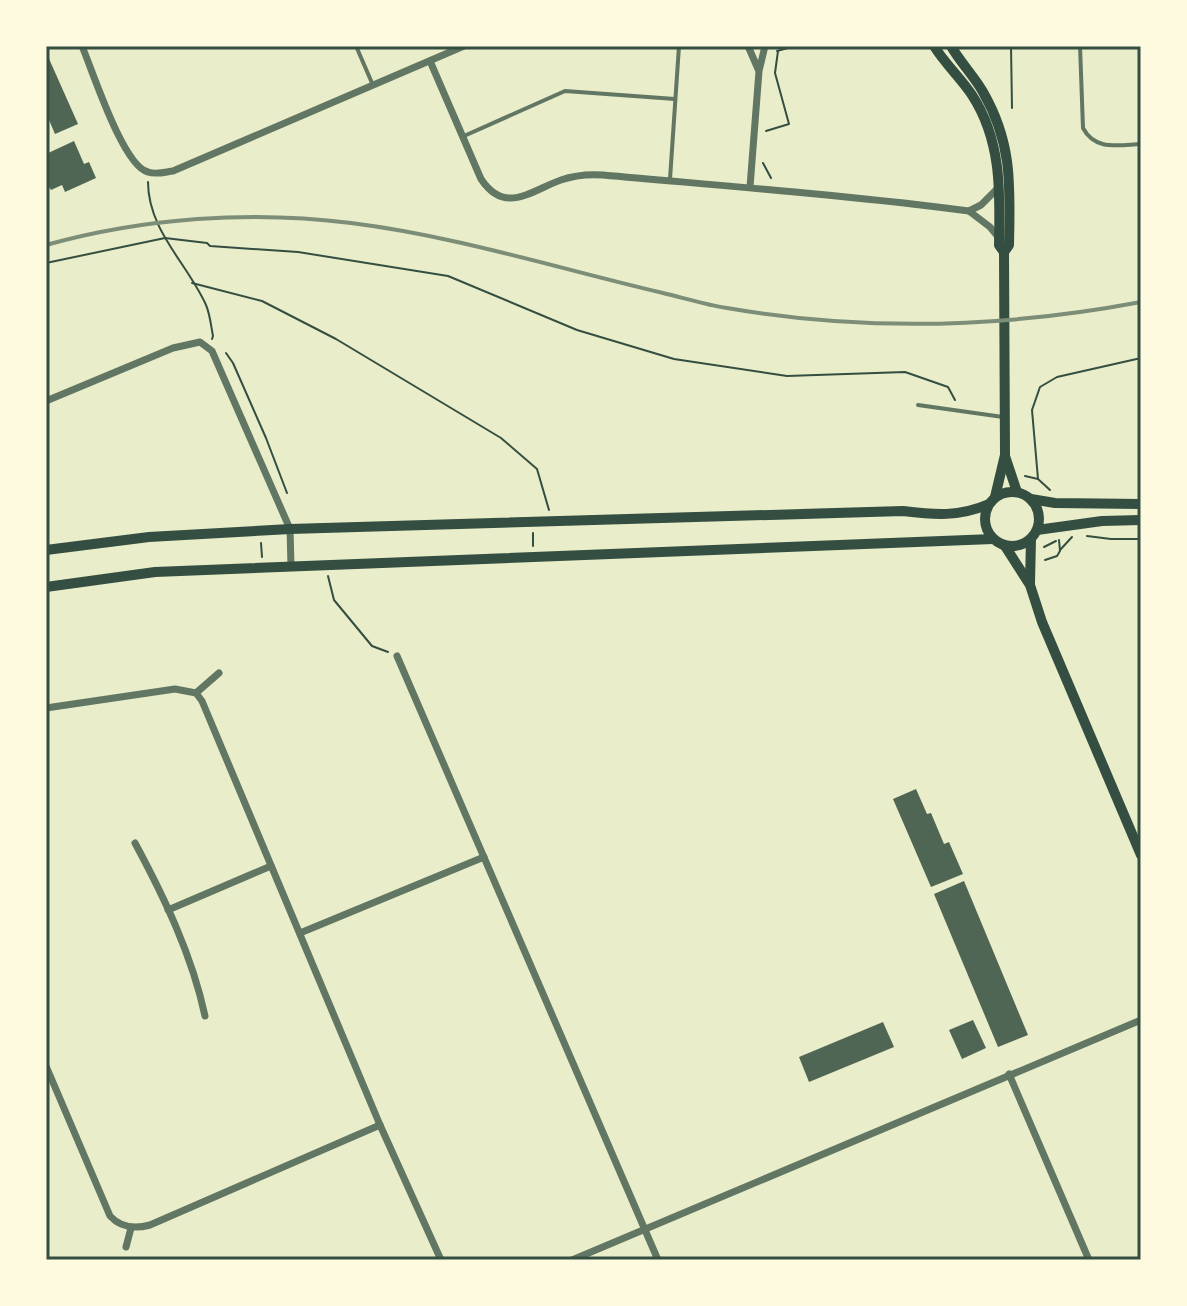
<svg xmlns="http://www.w3.org/2000/svg" width="1187" height="1306" viewBox="0 0 1187 1306" font-family="Montserrat,sans-serif">
  <style>
    .building { fill: #4f6655 }
    .lines { fill: none; stroke-linecap: round; stroke-linejoin: round }
    .path { stroke: #344e41; stroke-width: 2 }
    .service { stroke: #617663; stroke-width: 4 }
    .minor { stroke: #617663; stroke-width: 7 }
    .secondary { stroke: #344e41; stroke-width: 10 }
    .rail { stroke: #7c8e77; stroke-width: 4 }
    .neatline { fill: none; stroke: #344e41; stroke-width: 3 }
  </style>
  <rect width="100%" height="100%" fill="#e9edc9"/>
  <g class="building">
    <polygon points="46,52 78,124 55,134 46,113"/>
    <polygon points="74,141 84,164 89,162 96,178 65,192 62,185 51,190 46,182 46,154"/>
    <polygon points="916,789 927,814 931,813 944,844 949,842 963,874 931,887 893,799"/>
    <polygon points="964,881 1028,1035 998,1047 934,894"/>
    <polygon points="973,1020 986,1048 962,1059 949,1030"/>
    <polygon points="883,1022 894,1047 809,1082 799,1057"/>
  </g>
  <g class="lines">
    <g class="path">
      <polyline points="1011,46 1012,108"/>
      <polyline points="777,51 795,46"/>
      <polyline points="766,131 789,124 775,73 778,51"/>
      <polyline points="763,163 771,178"/>
      <path d="M148 182C148 230 187 263 206 305 210 314 211 326 213 336L212 339"/>
      <polyline points="46,263 165,238 207,243 210,246 298,252 448,276 577,330 674,359 787,376 905,372 948,387 955,400"/>
      <polyline points="192,283 262,301 336,339 501,438 537,469 549,510"/>
      <polyline points="226,353 233,363 266,438 287,493"/>
      <polyline points="1025,476 1038,479 1050,490"/>
      <polyline points="1038,479 1032,410 1040,387 1057,377 1141,358"/>
      <polyline points="533,533 533,546"/>
      <polyline points="1087,536 1111,539 1141,539"/>
      <polyline points="261,543 262,557"/>
      <polyline points="1044,547 1056,541"/>
      <polyline points="1060,550 1072,537"/>
      <polyline points="1045,560 1057,556 1060,551 1059,540"/>
      <polyline points="328,576 334,600 372,646 388,652"/>
    </g>
    <g class="service">
      <polyline points="356,46 372,83"/>
      <path d="M1080 46 1083 128C1095 151 1118 145 1141 144"/>
      <polyline points="464,136 565,91 675,99"/>
      <polyline points="670,179 679,46"/>
      <polyline points="918,405 1003,417"/>
    </g>
    <g class="minor">
      <path d="M82 46C93 72 123 166 148 172 156 175 165 172 173 171L464 46"/>
      <polyline points="748,46 758,69"/>
      <path d="M430 61 481 179C505 215 530 191 561 180 575 175 589 174 603 175 725 186 847 195 969 211L990 227 999 238"/>
      <polyline points="750,187 759,71 765,46"/>
      <polyline points="969,211 981,205 998,188"/>
      <polyline points="46,401 173,348 200,342 212,351 290,529 291,566"/>
      <polyline points="397,656 658,1260"/>
      <polyline points="196,693 219,673"/>
      <polyline points="46,708 175,689 196,693 202,701 380,1125 441,1260"/>
      <path d="M135 843C164 897 192 955 205 1016"/>
      <polyline points="168,910 271,866"/>
      <polyline points="300,933 484,857"/>
      <path d="M46 1066 110 1216C121 1228 135 1229 150 1225L380 1125"/>
      <polyline points="1009,1074 1089,1260"/>
      <polyline points="126,1247 131,1228"/>
      <polyline points="572,1260 1141,1020"/>
    </g>
    <g class="secondary">
      <path d="M934 46C945 64 961 78 972 95 1002 141 1000 193 999 245L1004 252"/>
      <path d="M951 46C960 62 974 76 983 92 1013 144 1010 187 1009 245L1004 252 1005 455 995 497"/>
      <polyline points="1005,456 1017,492"/>
      <circle cx="1012" cy="519" r="27"/>
      <polyline points="1031,499 1055,503 1141,504"/>
      <polyline points="1037,530 1102,521 1141,520"/>
      <polyline points="1005,546 1030,585 1042,622 1141,855"/>
      <path d="M46 550 149 537 290 529 903 511C935 515 959 517 989 504"/>
      <polyline points="1030,583 1031,539"/>
      <polyline points="46,587 155,572 993,539"/>
    </g>
    <path class="rail" d="M46 245C143 218 251 210 351 223 456 236 560 269 663 293 684 298 706 305 727 308 866 332 1003 328 1141 302"/>
  </g>
  <rect width="1187" height="1306" fill="none" stroke="#fefae0" stroke-width="96"/>
  <rect x="48" y="48" width="1091" height="1210" class="neatline"/>
</svg>
